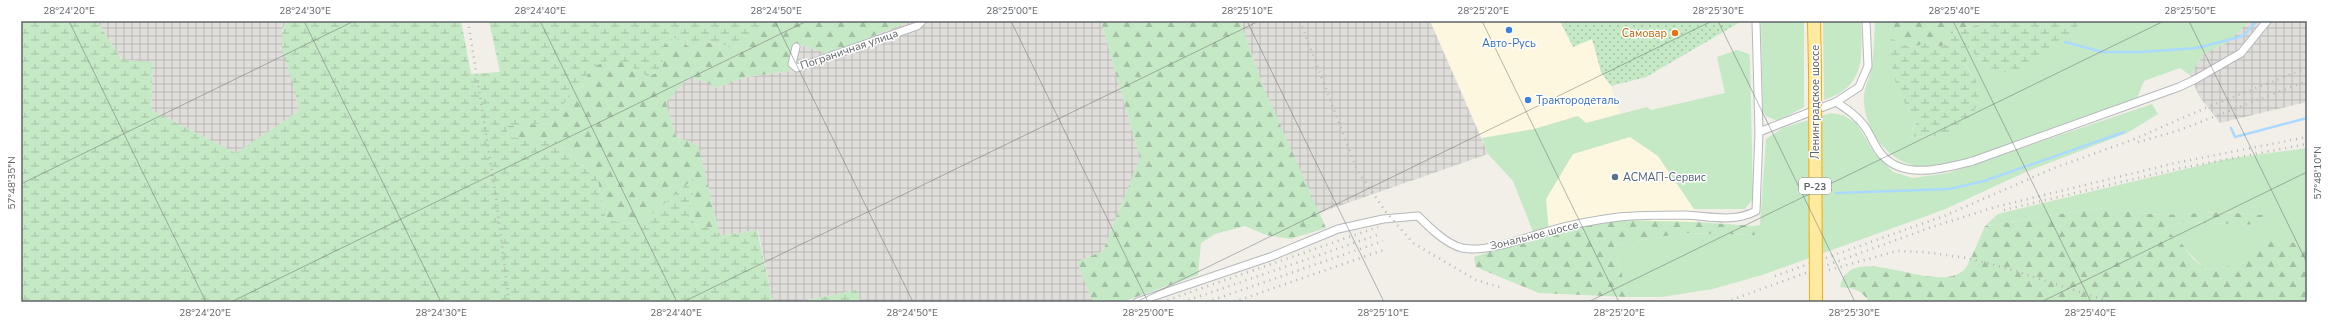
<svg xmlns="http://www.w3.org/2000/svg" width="2328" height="323" viewBox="0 0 2328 323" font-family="'Nunito Sans',sans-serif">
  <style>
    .commercial { fill: #fef7e0 }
    .industrial { fill: url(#industrial-grid) }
    .grass { fill: #c5e8c5 }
    .forest { fill: url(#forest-firs) }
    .wetland { fill: url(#wetland-marsh) }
    .park { fill: url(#park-dots) }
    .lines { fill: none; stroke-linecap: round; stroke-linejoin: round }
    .stream { stroke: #aadaff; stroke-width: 2.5 }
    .minor-casing { stroke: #b5b8bc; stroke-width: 9 }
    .trunk-casing { stroke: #f9ab00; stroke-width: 14 }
    .minor { stroke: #fff; stroke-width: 7 }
    .trunk { stroke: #feeaa1; stroke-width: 12 }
    .rail { stroke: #b6b7b8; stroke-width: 2.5; stroke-dasharray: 1 5; stroke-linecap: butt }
    .trunk-bridge-casing { stroke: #f9ab00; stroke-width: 14; stroke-linecap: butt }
    .trunk-bridge { stroke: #feeaa1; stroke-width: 12 }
    .ticks { fill: none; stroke: #5f6368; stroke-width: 1; stroke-opacity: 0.45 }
    .shop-dot { fill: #3f7fe0; stroke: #fff; stroke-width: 1.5 }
    .food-dot { fill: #e8710a; stroke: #fff; stroke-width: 1.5 }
    .service-dot { fill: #5c6f8a; stroke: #fff; stroke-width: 1.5 }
    .labels { text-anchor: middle; stroke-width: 3; stroke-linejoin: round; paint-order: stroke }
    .shield { fill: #fff; stroke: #8f9295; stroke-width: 1 }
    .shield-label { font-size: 10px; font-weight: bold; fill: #5f6368 }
    .food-label { font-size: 11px; fill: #c56008; stroke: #fff; text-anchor: end }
    .shop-label { font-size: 11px; fill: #366cbe; stroke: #fff }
    .street-label { font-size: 11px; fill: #5f6368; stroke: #fff }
    .service-label { font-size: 11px; fill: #4e5e75; stroke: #fff; text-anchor: start }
    .neatline { fill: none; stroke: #5f6368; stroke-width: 1.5 }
    .ticks-label { font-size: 10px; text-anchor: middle; fill: #5f6368 }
  </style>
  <defs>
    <pattern id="industrial-grid" width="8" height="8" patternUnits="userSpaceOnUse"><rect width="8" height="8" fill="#e0deda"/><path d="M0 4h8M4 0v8" fill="none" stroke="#b9b8b5"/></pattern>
    <pattern id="forest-firs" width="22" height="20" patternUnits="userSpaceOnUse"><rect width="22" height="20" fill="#c5e8c5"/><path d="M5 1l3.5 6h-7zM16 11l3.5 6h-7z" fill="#a3c0a4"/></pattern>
    <pattern id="wetland-marsh" width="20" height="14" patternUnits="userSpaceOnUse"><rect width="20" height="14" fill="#c5e8c5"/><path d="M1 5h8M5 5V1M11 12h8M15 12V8" fill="none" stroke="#a3c0a4"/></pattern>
    <pattern id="park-dots" width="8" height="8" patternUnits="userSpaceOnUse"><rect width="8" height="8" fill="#c5e8c5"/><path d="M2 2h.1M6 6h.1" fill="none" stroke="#a3c0a4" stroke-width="1.8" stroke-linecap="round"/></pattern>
  </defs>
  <rect width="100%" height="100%" fill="#f1efe8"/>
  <g class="commercial">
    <polygon points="1560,21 1573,46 1592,39 1601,72 1611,86 1620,113 1586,123 1578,116 1534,129 1482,138 1430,21"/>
    <polygon points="1630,137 1658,156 1694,209 1696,222 1619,220 1549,233 1546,199 1573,154"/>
  </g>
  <g class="industrial">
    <polygon points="97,21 287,21 282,30 299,111 236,153 151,110 153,62 122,60"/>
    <polygon points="910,21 1101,21 1140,158 1103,251 1077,262 1093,302 860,302 857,290 797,302 773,302 758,230 720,236 698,145 676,137 665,103 689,77 706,82 716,88 746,77 790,71 795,43 829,54"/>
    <polygon points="1240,21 1430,21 1488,154 1319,213 1263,86"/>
    <polygon points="2250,21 2307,21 2307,102 2220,123 2199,96 2190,75 2204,54 2228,42"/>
  </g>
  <g class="grass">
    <polygon points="1761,21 1804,21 1804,107 1778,121 1766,116 1763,111"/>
    <path d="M1823 21H1861C1862 58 1866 86 1824 100Z"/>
    <path d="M1875 21H1891C1889 63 1891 86 1917 121L1908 137 1940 136 1975 78 1964 63 1963 42 1988 67 2065 42 2082 21H2250L2228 42 2204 54 2190 75 2180 68 2144 81 2137 98C2100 111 2064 124 2028 138 1998 149 1950 171 1917 166 1888 161 1867 133 1864 104 1862 90 1870 80 1872 66 1874 51 1874 36 1875 21Z"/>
    <polygon points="1737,50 1749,54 1750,61 1753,199 1745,209 1694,209 1658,156 1630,137 1573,154 1546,199 1549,233 1535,237 1513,181 1488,154 1482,138 1534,129 1578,116 1586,123 1647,107 1651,110 1725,93 1717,57"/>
    <polygon points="2152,104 2158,114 2127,133 2028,171 1943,210 1765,274 1713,289 1661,297 1628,297 1614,245 1683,233 1754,235 1753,226 1760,225 1766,139 1783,128 1831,113 1843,115 1856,123 1874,152 1893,172 1913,178 1948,173"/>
    <path d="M2307 148V249L2290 241 2232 266 2207 270C2191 257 2180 241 2164 228L2183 222 2260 225 2263 215 2221 212 2160 215 2098 208 1985 226 1998 214 2227 159Z"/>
  </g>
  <g class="forest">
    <polygon points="771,21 910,21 829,54 795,43 790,71 746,77 716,88 706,82 689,77 666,103 676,137 698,145 720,236 707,228 695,225 689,205 694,191 692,180 649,217 634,224 606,220 597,177 551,140 508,137 507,126 553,123 570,92 581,89 591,68 615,56 662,47 674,38 690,47 705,42 739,48"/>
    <polygon points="1101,21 1240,21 1263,86 1326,228 1290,239 1266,235 1245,226 1215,234 1201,243 1198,275 1122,302 1092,300 1077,262 1103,251 1140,158"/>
    <path d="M1891 21H1988L1954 32 1949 42 1940 47 1932 41C1910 48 1910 50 1890 37Z"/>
    <path d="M2098 208 2160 215 2221 212 2263 215 2260 225 2183 222 2164 228 2182 244 2192 258 2207 270 2232 266 2261 238 2290 241 2307 249V302H1869C1862 290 1854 288 1840 287 1851 237 1933 297 1964 270 1969 265 1981 235 1985 226Z"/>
    <polygon points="1619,220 1696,222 1753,226 1755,235 1683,233 1614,245 1628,297 1539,293 1476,267 1474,257 1549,233"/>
  </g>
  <g class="wetland">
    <path d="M21 21H97L122 60 153 62 151 110 236 153 299 111C297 101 295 91 292 81 286 61 275 40 287 21H461L471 74 500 72 489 21H771L739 48 705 42 691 47 674 38 662 47 663 69 649 77 615 57 591 68 581 89 570 93 553 123 507 126 508 137 551 140 597 177 606 220 634 224 649 217 693 179 694 191 689 205 695 225 708 228 720 236 757 230 773 302H21Z"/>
    <path d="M1988 21H2082L2065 42 2027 66 2007 73 1988 67 1963 43 1969 58 1964 64 1975 78 1980 93 1977 105 1968 123 1940 136 1908 137V132L1912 131 1917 121C1895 91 1890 73 1890 37 1910 50 1910 48 1932 41L1940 47 1949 42V34Z"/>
    <polygon points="857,290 860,302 797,302"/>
  </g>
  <polygon class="park" points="1560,21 1742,21 1646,77 1611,86 1601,72 1592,39 1573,47"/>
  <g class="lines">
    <g class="stream">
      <polyline points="2065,42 2102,52 2141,52 2197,48 2243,36 2257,21"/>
      <polyline points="2231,128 2235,137 2307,118"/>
      <polyline points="1836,193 1949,189 1984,181 2124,132"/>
    </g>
    <g class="minor-casing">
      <g id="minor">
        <polyline points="796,47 792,64 797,68 917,26 922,21"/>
        <path d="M1836 102C1848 110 1859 117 1867 130 1872 138 1876 149 1883 156 1905 180 1945 168 1973 161L2179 87 2196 79 2241 53 2267 21"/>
        <polyline points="1759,132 1836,102 1859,87 1868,66 1866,21"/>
        <path d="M1137 302 1270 257 1338 229 1383 219 1418 216C1429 227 1446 244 1462 248 1486 253 1521 239 1545 232 1569 225 1594 220 1619 217 1640 215 1664 215 1685 215 1710 216 1733 223 1756 211L1759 132 1756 21"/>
      </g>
    </g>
    <g class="trunk-casing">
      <polyline id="trunk" points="1814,21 1815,70"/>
    </g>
    <use href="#minor" class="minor"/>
    <use href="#trunk" class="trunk"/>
    <g class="rail">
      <polyline points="468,21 496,197 509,302"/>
      <polyline points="1300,21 1357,170 1386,212 1413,243 1476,280 1503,288"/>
      <polyline points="2138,142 2177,131 2307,81"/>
      <polyline points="2004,210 2176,169 2307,144"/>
      <polyline points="1829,270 1897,251 1924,252 1967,258 2006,268 2111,302"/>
      <polyline points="1775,276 1944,216 2054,168 2132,140 2210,106 2307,68"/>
      <polyline points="1162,302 1378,227"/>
      <polyline points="1183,302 1380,234"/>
      <polyline points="1207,302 1383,241"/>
      <polyline points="1234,302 1386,249"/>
      <polyline points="1726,302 1929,228 1995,207 2175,163 2307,137"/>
    </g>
    <g class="trunk-bridge-casing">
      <polyline id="trunk-bridge" points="1815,70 1816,302"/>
    </g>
    <use href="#trunk-bridge" class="trunk-bridge"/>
  </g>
  <path class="ticks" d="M69 21 206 302M304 21 441 302M540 21 677 302M775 21 913 302M1011 21 1148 302M1247 21 1384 302M1482 21 1619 302M1718 21 1855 302M1953 21 2091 302M2189 21 2307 263M21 184 354 21M231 302 807 21M683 302 1259 21M1136 302 1712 21M1588 302 2164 21M2041 302 2307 172"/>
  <g class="shop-dot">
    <circle cx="1509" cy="30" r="4"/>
    <circle cx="1528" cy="100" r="4"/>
  </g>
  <circle class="food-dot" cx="1675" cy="33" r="4"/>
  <circle class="service-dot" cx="1615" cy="177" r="4"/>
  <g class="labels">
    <rect class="shield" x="1799" y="178" width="32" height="16" rx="3"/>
    <g class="shield-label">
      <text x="1815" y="190">Р-23</text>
    </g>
    <g class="food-label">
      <text x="1667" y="37">Самовар</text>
    </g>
    <g class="shop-label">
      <text x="1509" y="47">Авто-Русь</text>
      <text x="1536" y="104" text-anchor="start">Трактородеталь</text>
    </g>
    <g class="street-label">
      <text transform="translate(849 49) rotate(-19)" y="4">Пограничная улица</text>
      <text transform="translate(1815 102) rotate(-90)" y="4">Ленинградское шоссе</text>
      <text transform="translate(1534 235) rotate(-14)" y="4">Зональное шоссе</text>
    </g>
    <g class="service-label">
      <text x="1623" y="181">АСМАП-Сервис</text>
    </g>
  </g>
  <rect width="2328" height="323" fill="none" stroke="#ffffff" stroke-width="44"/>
  <rect x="22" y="22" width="2284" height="279" class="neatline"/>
  <g class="ticks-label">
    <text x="69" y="14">28°24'20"E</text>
    <text x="305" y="14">28°24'30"E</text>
    <text x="540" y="14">28°24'40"E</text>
    <text x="776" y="14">28°24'50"E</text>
    <text x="1012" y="14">28°25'00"E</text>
    <text x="1247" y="14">28°25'10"E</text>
    <text x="1483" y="14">28°25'20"E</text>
    <text x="1718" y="14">28°25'30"E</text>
    <text x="1954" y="14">28°25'40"E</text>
    <text x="2190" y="14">28°25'50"E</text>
    <text transform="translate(2317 173) rotate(-90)" y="4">57°48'10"N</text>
    <text transform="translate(11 183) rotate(-90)" y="4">57°48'35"N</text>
    <text x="205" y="316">28°24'20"E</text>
    <text x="441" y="316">28°24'30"E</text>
    <text x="676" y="316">28°24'40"E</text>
    <text x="912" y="316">28°24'50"E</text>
    <text x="1148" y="316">28°25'00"E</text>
    <text x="1383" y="316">28°25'10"E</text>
    <text x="1619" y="316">28°25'20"E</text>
    <text x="1854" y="316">28°25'30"E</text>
    <text x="2090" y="316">28°25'40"E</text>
  </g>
</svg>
